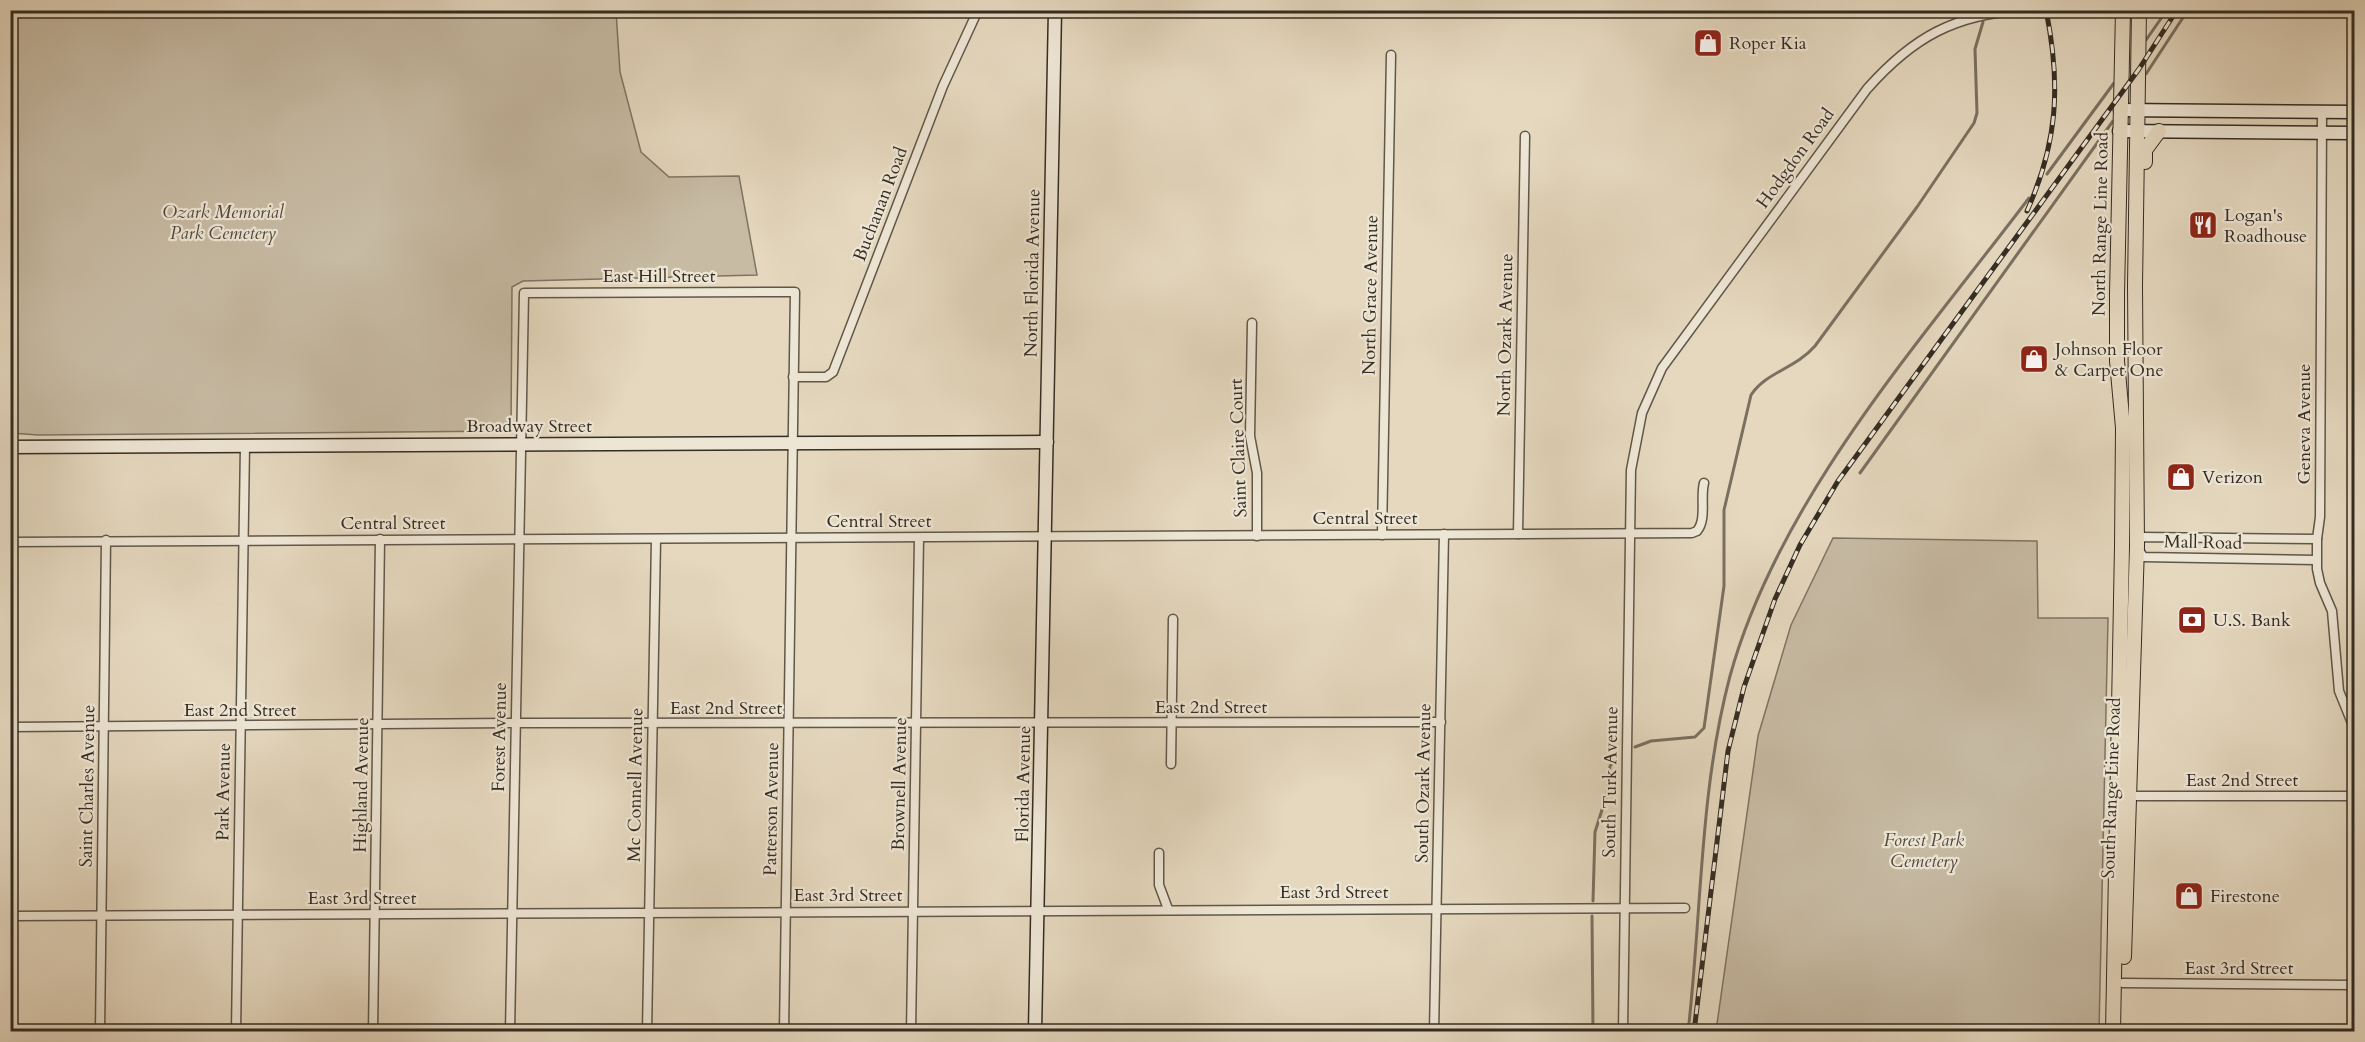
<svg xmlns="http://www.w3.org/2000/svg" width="2365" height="1042" viewBox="0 0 2365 1042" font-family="Cardo,serif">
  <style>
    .green { fill: #c7bba4; stroke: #7e7464; stroke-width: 1.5 }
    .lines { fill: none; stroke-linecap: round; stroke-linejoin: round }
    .stream { stroke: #7a7061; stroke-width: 3 }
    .street-casing { stroke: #60574a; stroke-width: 11 }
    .secondary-casing { stroke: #342c23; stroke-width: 15 }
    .primary-casing { stroke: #342c23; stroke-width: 16 }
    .street { stroke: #eee6d5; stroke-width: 8 }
    .secondary { stroke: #eee6d5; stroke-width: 12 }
    .primary { stroke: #e5d8bf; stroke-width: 14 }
    .rail-casing { stroke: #342c23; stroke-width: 5 }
    .rail { stroke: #eee6d5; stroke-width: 3; stroke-dasharray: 9; stroke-linecap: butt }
    .labels { text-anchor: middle; stroke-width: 4.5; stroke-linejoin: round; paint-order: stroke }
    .poi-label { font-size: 18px; fill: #342c23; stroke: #eee6d5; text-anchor: start }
    .street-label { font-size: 18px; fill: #342c23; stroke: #eee6d5 }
    .park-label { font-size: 18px; font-style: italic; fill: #51493d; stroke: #eee6d5 }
  </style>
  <rect width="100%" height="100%" fill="#e5d8bf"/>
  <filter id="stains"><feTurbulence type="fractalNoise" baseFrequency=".00333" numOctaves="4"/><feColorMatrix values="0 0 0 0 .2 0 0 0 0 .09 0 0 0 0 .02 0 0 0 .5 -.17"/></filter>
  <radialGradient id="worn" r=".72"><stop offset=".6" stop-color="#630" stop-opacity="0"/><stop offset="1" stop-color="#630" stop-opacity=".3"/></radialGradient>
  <g class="green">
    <polygon points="10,11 616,11 620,72 641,152 669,177 739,176 757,275 523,281 512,287 511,431 38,435 11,433"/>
    <polygon points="1833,538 2037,541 2038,618 2108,618 2099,1031 1716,1031 1758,736 1791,625"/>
  </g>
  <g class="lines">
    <g class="stream">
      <polyline points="2146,40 2167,10"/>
      <polyline points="2146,74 2188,10"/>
      <polyline points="2047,174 2114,83"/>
      <polyline points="1860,473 2113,121"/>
      <path d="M1635 747 1651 741 1695 737 1704 728 1724 586V510L1751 395C1766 372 1795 369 1815 346L1917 207 1974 123 1977 113 1975 49 1983 22"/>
      <polyline points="1593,901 1595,832 1607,794 1610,766 1616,760"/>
      <polyline points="1592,916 1593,1032"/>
      <path d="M1688 1032C1702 913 1699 793 1730 676 1779 499 1920 342 2029 198"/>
    </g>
    <g class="street-casing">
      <g id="street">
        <polyline points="2322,112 2320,517 2317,539 2317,569 2320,583 2332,611 2339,691 2354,728"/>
        <polyline points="1252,323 1250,436 1257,473 1257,536"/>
        <polyline points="793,377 826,377 833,372 943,86 978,10"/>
        <polyline points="1518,534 1525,136"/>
        <polyline points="1382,535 1391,55"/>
        <path d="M10 542 1692 533 1697 531C1707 519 1700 498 1704 483"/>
        <polyline points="2316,560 2143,557 2137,546 2142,537 2317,539"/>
        <polyline points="10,727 515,723 1441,722"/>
        <polyline points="1171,764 1173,619"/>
        <polyline points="2129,796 2354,796"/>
        <polyline points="1159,853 1159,885 1168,909"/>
        <polyline points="10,916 1685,908"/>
        <polyline points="2123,983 2354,985"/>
        <polyline points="100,1032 106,540"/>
        <polyline points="236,1032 245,445"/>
        <polyline points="373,1032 380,539"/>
        <polyline points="510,1032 524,293 795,292 784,1032"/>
        <polyline points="647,1032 656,539"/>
        <polyline points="911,1032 919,538"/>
        <polyline points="1434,1032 1444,534"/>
        <path d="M1623 1032 1631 470 1642 413 1662 368 1867 89C1913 37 1955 14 2025 10"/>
      </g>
    </g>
    <g class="secondary-casing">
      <g id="secondary">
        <polyline points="2120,110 2354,112"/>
        <polyline points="2119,131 2354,133"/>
        <polyline points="10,447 1047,442"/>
        <polyline points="1035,1032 1055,10"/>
      </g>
    </g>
    <g class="primary-casing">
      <g id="primary">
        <polyline points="2145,162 2145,150 2159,131"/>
        <polyline points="2124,957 2137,546 2135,286 2139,10"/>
        <polyline points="2113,1032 2122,546 2123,428 2117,361 2117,294 2123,10"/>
      </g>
    </g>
    <use href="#street" class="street"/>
    <use href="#secondary" class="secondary"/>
    <use href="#primary" class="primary"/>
    <g class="rail-casing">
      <g id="rail">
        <path d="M2027 211C2058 142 2061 84 2046 10"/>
        <polyline points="1694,1032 1728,751 1744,687 1775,599 1800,545 1838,481 2139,69 2177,10"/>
      </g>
    </g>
    <use href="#rail" class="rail"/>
  </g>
  <defs>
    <g id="shop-square" transform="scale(1.5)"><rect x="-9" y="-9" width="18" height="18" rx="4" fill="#8f2418" stroke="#eee6d5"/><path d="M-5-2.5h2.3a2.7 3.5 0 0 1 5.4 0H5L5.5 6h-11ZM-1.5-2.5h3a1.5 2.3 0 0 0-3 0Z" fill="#fff"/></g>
    <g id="restaurant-square" transform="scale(1.5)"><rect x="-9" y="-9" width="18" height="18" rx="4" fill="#8f2418" stroke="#eee6d5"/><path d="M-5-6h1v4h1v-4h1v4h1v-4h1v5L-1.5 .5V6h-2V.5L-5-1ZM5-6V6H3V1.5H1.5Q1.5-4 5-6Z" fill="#fff"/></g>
    <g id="bank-square" transform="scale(1.5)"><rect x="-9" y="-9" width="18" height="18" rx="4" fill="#8f2418" stroke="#eee6d5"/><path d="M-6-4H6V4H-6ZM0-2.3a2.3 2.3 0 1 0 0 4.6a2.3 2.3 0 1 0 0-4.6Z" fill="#fff"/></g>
  </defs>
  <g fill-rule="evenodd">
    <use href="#shop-square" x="1708" y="43"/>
    <use href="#restaurant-square" x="2203" y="225"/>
    <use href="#shop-square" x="2034" y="359"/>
    <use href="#shop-square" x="2181" y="477"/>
    <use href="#bank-square" x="2192" y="620"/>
    <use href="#shop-square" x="2189" y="896"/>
  </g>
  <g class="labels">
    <g class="poi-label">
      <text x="1729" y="49">Roper Kia</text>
      <text x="2224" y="221">Logan's<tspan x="2224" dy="21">Roadhouse</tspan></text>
      <text x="2055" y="355">Johnson Floor<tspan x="2055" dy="21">&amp; Carpet One</tspan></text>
      <text x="2202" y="483">Verizon</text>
      <text x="2213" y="626">U.S. Bank</text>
      <text x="2210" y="902">Firestone</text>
    </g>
    <g class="street-label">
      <text transform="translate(1795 158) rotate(-54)" y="6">Hodgdon Road</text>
      <text transform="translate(880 204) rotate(-69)" y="6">Buchanan Road</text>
      <text transform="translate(2100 224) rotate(-89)" y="6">North Range Line Road</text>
      <text transform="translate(1032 273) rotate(-89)" y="6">North Florida Avenue</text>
      <text x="659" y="282">East Hill Street</text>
      <text transform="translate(1370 295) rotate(-89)" y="6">North Grace Avenue</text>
      <text transform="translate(1505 335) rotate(-89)" y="6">North Ozark Avenue</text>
      <text transform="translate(2304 424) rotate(-90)" y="6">Geneva Avenue</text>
      <text x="529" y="432">Broadway Street</text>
      <text transform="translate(1238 448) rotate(-92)" y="6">Saint Claire Court</text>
      <text x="1365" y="524">Central Street</text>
      <text x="879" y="527">Central Street</text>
      <text x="393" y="529">Central Street</text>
      <text transform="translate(2203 542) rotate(1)" y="6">Mall Road</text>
      <text x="1211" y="713">East 2nd Street</text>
      <text x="726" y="714">East 2nd Street</text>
      <text x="240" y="716">East 2nd Street</text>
      <text transform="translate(499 737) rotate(-89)" y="6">Forest Avenue</text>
      <text x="2242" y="786">East 2nd Street</text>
      <text transform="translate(1610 782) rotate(-89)" y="6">South Turk Avenue</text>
      <text transform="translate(1423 783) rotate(-89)" y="6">South Ozark Avenue</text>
      <text transform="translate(899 784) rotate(-89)" y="6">Brownell Avenue</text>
      <text transform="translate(1023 784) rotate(-89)" y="6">Florida Avenue</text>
      <text transform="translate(361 785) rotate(-89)" y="6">Highland Avenue</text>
      <text transform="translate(635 785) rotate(-89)" y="6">Mc Connell Avenue</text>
      <text transform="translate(87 786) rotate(-89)" y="6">Saint Charles Avenue</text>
      <text transform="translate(2111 788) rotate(-88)" y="6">South Range Line Road</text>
      <text transform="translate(223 792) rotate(-89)" y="6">Park Avenue</text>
      <text transform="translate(771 809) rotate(-89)" y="6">Patterson Avenue</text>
      <text x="1334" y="898">East 3rd Street</text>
      <text x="848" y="901">East 3rd Street</text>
      <text x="362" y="904">East 3rd Street</text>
      <text x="2239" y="974">East 3rd Street</text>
    </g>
    <g class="park-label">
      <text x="223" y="218">Ozark Memorial<tspan x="223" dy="21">Park Cemetery</tspan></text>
      <text x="1924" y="846">Forest Park<tspan x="1924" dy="21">Cemetery</tspan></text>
    </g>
  </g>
  <rect width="2365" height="1042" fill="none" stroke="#e5d8bf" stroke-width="36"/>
  <rect x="12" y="12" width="2341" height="1018" fill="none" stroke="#342c23" stroke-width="3"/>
  <rect x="18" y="18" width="2329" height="1006" fill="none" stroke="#342c23" stroke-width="1.5"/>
  <rect width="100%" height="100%" filter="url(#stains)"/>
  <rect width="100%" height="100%" fill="url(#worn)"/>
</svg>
